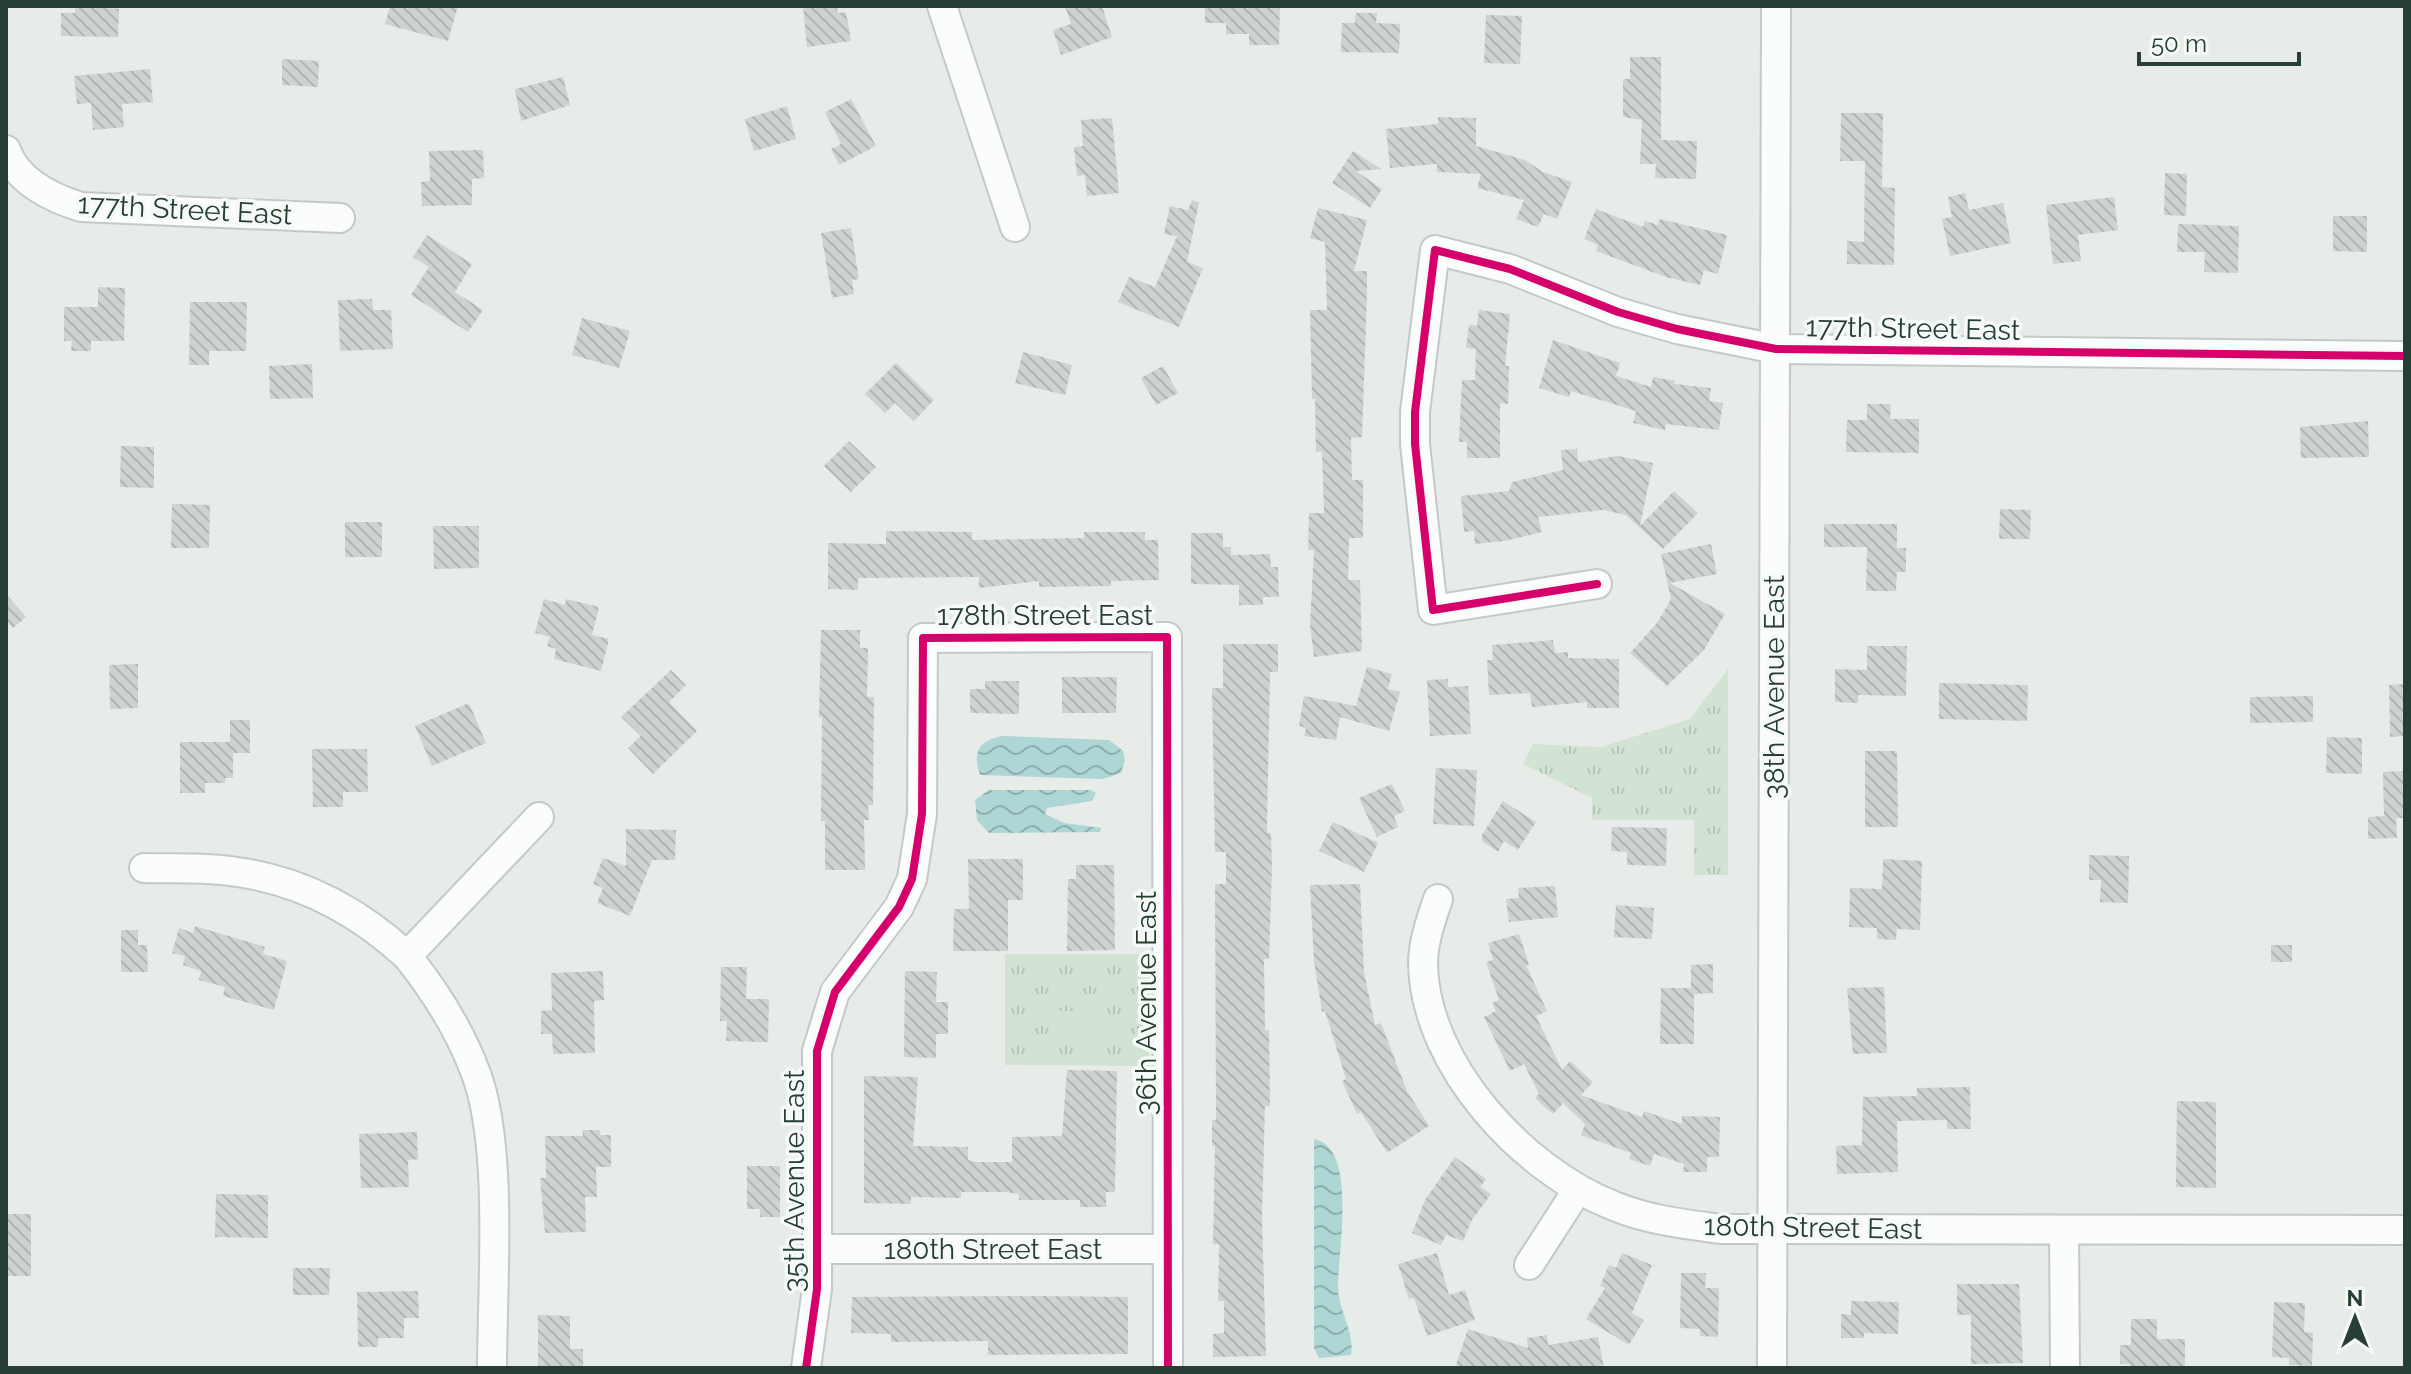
<svg xmlns="http://www.w3.org/2000/svg" width="2411" height="1374" viewBox="0 0 2411 1374" font-family="Raleway,sans-serif">
  <style>
    .grass { fill: url(#grass-tufts) }
    .garden { fill: #d2e3d4 }
    .water { fill: url(#water-waves) }
    .building { fill: url(#building-back-hatch) }
    .lines { fill: none; stroke-linecap: round; stroke-linejoin: round }
    .minor-casing { stroke: #c4c9c6; stroke-width: 32 }
    .minor { stroke: #fbfcfc; stroke-width: 28 }
    .cycleway-casing { stroke: #f6faf7; stroke-width: 13 }
    .cycleway { stroke: #d6006c; stroke-width: 8 }
    .labels { text-anchor: middle; stroke-width: 7; stroke-linejoin: round; paint-order: stroke }
    .street-label { font-size: 28px; fill: #263e33; stroke: #f6faf7 }
  </style>
  <defs>
    <pattern id="grass-tufts" width="24" height="20" patternUnits="userSpaceOnUse" patternTransform="scale(2)"><rect width="24" height="20" fill="#d2e3d4"/><path d="M3 7l-1-3M5 7V3M7 7l1-3M15 17l-1-3M17 17v-4M19 17l1-3" fill="none" stroke="#b4c4b6"/></pattern>
    <pattern id="water-waves" width="16" height="10" patternUnits="userSpaceOnUse" patternTransform="scale(2)"><rect width="16" height="10" fill="#add6d4"/><path d="M0 5q4-4 8 0t8 0" fill="none" stroke="#8dafad"/></pattern>
    <pattern id="building-back-hatch" width="6" height="6" patternUnits="userSpaceOnUse" patternTransform="scale(2)"><rect width="6" height="6" fill="#ced3d0"/><path d="M-1 5l2 2M0 0l6 6M5-1l2 2" fill="none" stroke="#b1b6b3"/></pattern>
  </defs>
  <rect width="100%" height="100%" fill="#e7ece9"/>
  <g class="grass">
    <polygon points="1728,669 1728,875 1694,875 1694,820 1592,820 1592,798 1523,764 1533,744 1601,747 1690,719"/>
    <polygon points="1005,954 1150,954 1149,1066 1005,1065"/>
  </g>
  <rect class="garden" x="1055" y="1011" width="46" height="35"/>
  <g class="water">
    <path d="M1003 736 1109 740 1123 751 1125 760 1121 773 1103 779 980 775C972 752 979 740 1003 736Z"/>
    <polygon points="989,790 1091,790 1096,793 1092,801 1047,808 1045,814 1064,823 1101,828 1100,832 989,833 977,820 975,800"/>
    <path d="M1314 1139C1359 1147 1337 1257 1338 1289 1339 1311 1355 1333 1351 1355L1319 1358 1314 1348Z"/>
  </g>
  <g class="building">
    <polygon points="75,6 119,9 118,37 61,36 61,13 75,13"/>
    <polygon points="390,6 458,6 448,41 385,24"/>
    <polygon points="803,6 837,6 838,13 846,12 851,41 807,47"/>
    <polygon points="1065,6 1102,6 1112,37 1061,55 1053,30 1071,24"/>
    <polygon points="1205,6 1280,6 1279,45 1249,45 1249,34 1226,34 1226,23 1205,23"/>
    <polygon points="1356,13 1377,13 1376,23 1400,24 1399,53 1341,52 1342,23 1355,23"/>
    <polygon points="1486,15 1522,16 1520,64 1484,63"/>
    <polygon points="1630,57 1661,57 1661,140 1697,141 1696,179 1655,178 1656,164 1640,164 1642,120 1623,117 1623,79 1630,79"/>
    <polygon points="282,59 319,61 318,87 282,85"/>
    <polygon points="150,69 153,102 122,104 124,127 93,130 91,103 77,104 74,76"/>
    <polygon points="563,77 570,105 521,121 515,89"/>
    <polygon points="851,99 876,146 839,165 831,149 841,144 825,112"/>
    <polygon points="787,106 796,139 754,151 745,119"/>
    <polygon points="1841,113 1883,113 1882,187 1895,188 1894,265 1847,264 1847,241 1864,242 1865,161 1840,161"/>
    <polygon points="1438,117 1476,118 1476,146 1525,160 1543,172 1572,182 1557,219 1544,214 1538,227 1516,219 1524,200 1477,188 1481,174 1437,172 1437,164 1390,168 1386,129 1438,124"/>
    <polygon points="1112,118 1119,193 1087,196 1085,175 1077,176 1074,147 1083,146 1081,120"/>
    <polygon points="483,150 484,178 472,179 472,205 422,206 421,182 430,181 429,151"/>
    <polygon points="1353,151 1381,169 1356,171 1382,189 1370,208 1332,183"/>
    <polygon points="2165,173 2187,174 2186,216 2164,215"/>
    <polygon points="1965,193 1969,210 2003,203 2011,243 1950,256 1942,219 1952,217 1948,197"/>
    <polygon points="2114,197 2118,230 2078,235 2081,261 2053,264 2046,205"/>
    <polygon points="1192,200 1199,203 1187,262 1203,268 1179,327 1118,302 1129,277 1155,287 1177,236 1164,234 1170,206 1188,210"/>
    <polygon points="1318,208 1367,220 1354,271 1367,271 1367,294 1362,437 1351,438 1352,480 1363,480 1363,538 1349,538 1348,580 1360,580 1362,651 1314,657 1310,625 1314,550 1308,550 1309,513 1324,513 1322,451 1316,452 1315,399 1312,399 1310,310 1327,310 1325,242 1310,238"/>
    <polygon points="1596,209 1643,227 1645,221 1658,225 1660,219 1727,235 1718,274 1704,270 1700,285 1666,277 1596,251 1598,245 1584,239"/>
    <polygon points="2333,216 2367,216 2367,252 2333,251"/>
    <polygon points="2178,224 2239,226 2238,273 2204,272 2205,252 2177,252"/>
    <polygon points="851,228 859,279 852,280 854,294 832,298 821,233"/>
    <polygon points="427,235 472,264 455,292 483,310 468,332 411,295 429,267 413,257"/>
    <polygon points="98,287 125,288 124,341 91,341 91,351 71,351 72,341 64,341 64,307 98,307"/>
    <polygon points="372,299 373,310 391,310 393,349 340,351 338,300"/>
    <polygon points="190,302 247,302 246,351 209,351 209,365 189,365"/>
    <polygon points="1479,310 1510,314 1505,366 1509,366 1508,404 1500,403 1500,458 1467,458 1467,442 1459,442 1462,380 1475,380 1476,349 1466,348 1469,325 1477,326"/>
    <polygon points="582,318 630,331 619,368 572,355"/>
    <polygon points="1553,340 1620,363 1616,376 1651,387 1653,377 1675,381 1674,384 1711,388 1709,401 1723,403 1719,430 1666,424 1665,430 1633,423 1636,411 1571,391 1569,397 1539,388"/>
    <polygon points="1023,352 1072,365 1065,395 1015,383"/>
    <polygon points="896,363 934,400 914,421 895,403 885,413 865,394"/>
    <polygon points="312,364 313,398 270,399 269,366"/>
    <polygon points="1163,366 1178,393 1156,405 1141,378"/>
    <polygon points="1867,404 1891,404 1890,419 1919,419 1919,453 1846,452 1847,420 1867,420"/>
    <polygon points="2368,421 2369,457 2301,458 2300,427"/>
    <polygon points="849,441 876,467 851,492 824,466"/>
    <polygon points="121,446 154,447 154,488 120,487"/>
    <polygon points="1577,449 1578,462 1618,456 1653,463 1640,526 1674,491 1698,513 1663,549 1626,515 1603,510 1538,517 1542,532 1505,541 1475,544 1474,531 1464,532 1461,496 1509,491 1512,482 1563,470 1561,450"/>
    <polygon points="172,504 210,505 209,548 171,548"/>
    <polygon points="2000,509 2031,510 2030,539 1999,539"/>
    <rect x="345" y="522" width="37" height="35"/>
    <polygon points="1824,524 1897,524 1897,548 1906,548 1906,572 1897,572 1896,591 1866,591 1867,547 1824,547"/>
    <polygon points="433,526 479,526 479,568 434,569"/>
    <polygon points="886,531 972,532 972,540 1084,538 1084,532 1145,532 1145,540 1158,540 1159,580 1111,581 1111,586 1039,587 1039,581 979,588 979,577 858,578 858,590 828,589 828,543 886,544"/>
    <polygon points="1191,533 1223,533 1223,547 1231,547 1231,555 1270,554 1271,567 1278,567 1279,597 1263,597 1263,605 1239,605 1239,585 1191,584"/>
    <polygon points="1711,544 1717,574 1670,583 1725,614 1704,650 1667,686 1630,653 1657,623 1671,599 1661,554"/>
    <polygon points="6,594 26,617 13,628 6,620"/>
    <polygon points="544,599 565,605 566,599 599,607 592,635 609,639 601,671 554,659 556,649 547,646 550,637 535,633"/>
    <polygon points="821,630 860,630 860,648 868,648 867,697 874,697 873,805 868,805 869,820 864,820 865,870 825,870 825,821 821,821 822,717 819,717"/>
    <polygon points="1553,640 1555,653 1568,652 1568,658 1619,659 1619,708 1587,708 1587,702 1532,707 1530,693 1489,695 1487,660 1493,660 1492,645"/>
    <polygon points="1223,644 1278,644 1278,672 1270,672 1267,824 1267,833 1271,833 1272,867 1269,959 1264,959 1265,1030 1269,1030 1270,1106 1265,1106 1262,1219 1266,1356 1213,1357 1213,1334 1224,1333 1224,1301 1218,1301 1219,1244 1213,1244 1215,1146 1212,1146 1212,1120 1216,1120 1215,884 1226,884 1226,852 1215,852 1212,688 1223,688"/>
    <polygon points="1867,646 1907,646 1906,696 1858,695 1858,703 1835,702 1835,669 1867,670"/>
    <polygon points="138,664 138,708 110,709 109,665"/>
    <polygon points="1367,667 1392,674 1388,689 1400,692 1389,731 1340,717 1336,740 1304,736 1306,728 1299,726 1304,696 1356,706"/>
    <polygon points="671,670 686,685 669,702 697,731 653,774 628,748 641,736 621,717"/>
    <polygon points="1062,677 1117,677 1116,713 1062,713"/>
    <polygon points="1448,679 1448,687 1468,686 1471,734 1430,736 1427,680"/>
    <polygon points="985,681 1019,681 1019,714 970,713 970,689 985,689"/>
    <polygon points="1939,683 2028,685 2027,721 1939,719"/>
    <polygon points="2405,684 2405,736 2390,737 2389,685"/>
    <polygon points="2313,696 2313,722 2250,723 2250,697"/>
    <polygon points="469,703 486,743 432,766 415,726"/>
    <polygon points="230,720 250,720 250,753 233,753 233,778 225,778 225,783 205,783 205,793 180,793 180,742 230,742"/>
    <polygon points="2327,737 2362,738 2362,774 2326,773"/>
    <polygon points="312,749 367,749 368,792 343,792 343,807 313,807"/>
    <polygon points="1865,751 1897,751 1898,827 1865,827"/>
    <polygon points="1436,768 1477,770 1474,826 1433,824"/>
    <polygon points="2405,771 2405,818 2396,818 2397,838 2368,839 2368,817 2384,816 2383,772"/>
    <polygon points="1392,784 1405,811 1394,816 1398,827 1377,837 1359,798"/>
    <polygon points="1503,801 1536,822 1518,850 1504,841 1498,852 1482,841 1482,835"/>
    <polygon points="1333,822 1378,843 1364,872 1319,851"/>
    <polygon points="1612,827 1667,828 1666,866 1627,865 1627,852 1611,851"/>
    <polygon points="626,829 676,830 675,860 652,860 630,916 597,903 603,888 593,884 603,858 626,866"/>
    <polygon points="2089,855 2129,856 2128,903 2100,902 2101,880 2089,880"/>
    <polygon points="968,859 1023,859 1023,900 1008,900 1008,951 953,951 954,909 969,909"/>
    <polygon points="1883,859 1922,861 1920,930 1897,929 1896,940 1877,939 1877,928 1849,927 1850,888 1882,889"/>
    <polygon points="1076,865 1114,865 1115,950 1067,951 1068,879 1076,879"/>
    <polygon points="1360,884 1364,972 1375,1025 1381,1023 1407,1091 1429,1126 1387,1153 1361,1112 1357,1114 1342,1081 1346,1079 1325,1011 1322,1012 1314,962 1310,885"/>
    <polygon points="1555,886 1558,917 1509,922 1506,899 1519,898 1518,888"/>
    <polygon points="1616,905 1654,908 1652,939 1614,937"/>
    <polygon points="195,926 265,947 263,954 287,961 274,1010 223,996 225,987 199,980 201,971 183,965 185,956 172,953 179,928 193,933"/>
    <polygon points="121,930 138,930 138,945 147,945 148,972 121,972"/>
    <polygon points="1519,934 1529,964 1526,965 1547,1011 1536,1016 1562,1070 1570,1061 1593,1082 1581,1095 1642,1117 1644,1111 1682,1124 1682,1116 1720,1117 1719,1157 1707,1157 1707,1172 1683,1172 1684,1164 1654,1154 1650,1166 1629,1159 1631,1153 1581,1135 1585,1124 1563,1103 1553,1114 1535,1098 1539,1094 1524,1064 1510,1071 1484,1017 1496,1011 1492,1003 1499,1000 1486,962 1493,960 1488,943"/>
    <rect x="2271" y="945" width="21" height="17"/>
    <polygon points="1713,964 1713,993 1694,994 1694,1044 1660,1044 1661,988 1691,988 1691,965"/>
    <polygon points="721,967 747,967 746,999 769,999 768,1042 726,1041 727,1021 720,1021"/>
    <polygon points="603,971 604,1000 594,1001 595,1053 553,1054 552,1034 541,1034 541,1011 552,1010 551,973"/>
    <polygon points="905,971 937,972 936,1002 948,1002 948,1034 936,1034 936,1058 904,1057"/>
    <polygon points="1884,987 1887,1053 1853,1054 1847,988"/>
    <polygon points="1067,1070 1117,1071 1115,1192 1106,1192 1106,1207 1080,1207 1080,1200 1019,1200 1019,1194 1004,1192 961,1192 961,1198 911,1197 911,1204 864,1203 864,1076 918,1077 913,1146 968,1147 968,1160 976,1162 1012,1162 1012,1137 1062,1136"/>
    <polygon points="1970,1087 1971,1129 1947,1129 1947,1120 1897,1121 1898,1172 1837,1174 1836,1146 1862,1145 1863,1097 1917,1096 1917,1088"/>
    <polygon points="2177,1101 2216,1102 2216,1188 2176,1187"/>
    <polygon points="582,1130 600,1130 600,1135 611,1135 611,1167 596,1167 597,1197 585,1197 586,1232 545,1233 540,1178 546,1178 545,1136 583,1136"/>
    <polygon points="417,1132 418,1159 408,1160 409,1187 361,1188 359,1134"/>
    <polygon points="1455,1157 1486,1179 1480,1187 1491,1194 1472,1220 1463,1241 1446,1235 1441,1245 1412,1233 1425,1200"/>
    <polygon points="747,1166 780,1166 780,1217 760,1217 760,1209 747,1209"/>
    <polygon points="216,1194 268,1195 268,1238 215,1237"/>
    <rect x="6" y="1214" width="25" height="62"/>
    <polygon points="1437,1253 1449,1295 1465,1290 1475,1320 1427,1336 1414,1298 1409,1299 1398,1264"/>
    <polygon points="1622,1253 1652,1265 1632,1313 1644,1320 1629,1345 1586,1319 1605,1288 1600,1286 1609,1265 1616,1268"/>
    <polygon points="293,1268 330,1268 329,1295 293,1295"/>
    <polygon points="1681,1273 1706,1273 1705,1288 1719,1288 1718,1337 1700,1336 1700,1329 1680,1328"/>
    <polygon points="1957,1284 2019,1284 2023,1363 1971,1364 1971,1315 1957,1315"/>
    <polygon points="418,1291 419,1318 404,1318 404,1338 378,1338 378,1347 358,1347 357,1292"/>
    <polygon points="1041,1296 1128,1297 1128,1354 988,1355 988,1341 891,1342 891,1334 851,1333 852,1297"/>
    <polygon points="1851,1301 1899,1302 1898,1334 1864,1333 1864,1338 1841,1338 1841,1314 1851,1315"/>
    <polygon points="2274,1302 2305,1303 2304,1332 2313,1333 2312,1366 2289,1365 2289,1358 2272,1357"/>
    <polygon points="538,1315 570,1316 570,1349 583,1349 583,1368 538,1368"/>
    <polygon points="2131,1319 2157,1319 2157,1339 2185,1339 2185,1368 2130,1368 2130,1364 2120,1364 2120,1345 2131,1345"/>
    <polygon points="1468,1329 1528,1348 1527,1338 1547,1335 1548,1345 1598,1337 1604,1368 1466,1368 1456,1365"/>
  </g>
  <g class="lines">
    <g class="minor-casing">
      <g id="minor">
        <polyline points="942,6 1015,227"/>
        <path d="M6 150C17 181 52 198 81 207L340 218"/>
        <polyline points="1597,584 1433,610 1415,444 1415,412 1435,250 1510,269 1618,312 1677,329 1776,349 2405,356"/>
        <path d="M144 868C174 869 207 867 237 872 303 881 358 911 407 956L539 817"/>
        <path d="M1438 899C1431 920 1423 942 1423 964 1425 1066 1524 1171 1614 1206 1648 1220 1684 1224 1721 1229L2405 1230"/>
        <path d="M407 956C435 991 459 1029 475 1071 504 1144 492 1287 492 1368"/>
        <polyline points="2064,1230 2065,1368"/>
        <polyline points="817,1249 1168,1249"/>
        <polyline points="1529,1265 1578,1189"/>
        <polyline points="806,1368 817,1289 817,1051 835,992 899,907 912,879 922,814 923,638 1167,637 1168,1368"/>
        <polyline points="1772,1368 1776,6"/>
      </g>
    </g>
    <use href="#minor" class="minor"/>
    <g class="cycleway-casing">
      <g id="cycleway">
        <polyline points="1597,584 1433,610 1415,444 1415,412 1435,250 1510,269 1618,312 1677,329 1776,349 2405,356"/>
        <polyline points="806,1368 817,1289 817,1051 835,992 899,907 912,879 922,814 923,638 1167,637 1168,1368"/>
      </g>
    </g>
    <use href="#cycleway" class="cycleway"/>
  </g>
  <g class="labels">
    <g class="street-label">
      <text transform="translate(185 209) rotate(3)" y="10">177th Street East</text>
      <text transform="translate(1913 328) rotate(1)" y="10">177th Street East</text>
      <text x="1045" y="625">178th Street East</text>
      <text transform="translate(1774 687) rotate(-90)" y="10">38th Avenue East</text>
      <text transform="translate(1146 1003) rotate(-90)" y="10">36th Avenue East</text>
      <text transform="translate(794 1181) rotate(-90)" y="10">35th Avenue East</text>
      <text transform="translate(1813 1227) rotate(1)" y="10">180th Street East</text>
      <text x="993" y="1259">180th Street East</text>
    </g>
  </g>
  <rect width="2411" height="1374" fill="none" stroke="#263e33" stroke-width="16"/>
  <g transform="translate(2355 1318)" stroke="#f6faf7" stroke-width="6" paint-order="stroke">
  <path d="M0-6L14 30L0 20L-14 30Z" fill="#263e33"/>
  <text y="-12" font-size="22" font-weight="bold" text-anchor="middle" fill="#263e33">N</text>
  </g>
  <path d="M2139 52v12h160v-12" fill="none" stroke="#263e33" stroke-width="4"/>
  <text x="2151" y="52" font-size="24" fill="#263e33" stroke="#f6faf7" stroke-width="6" paint-order="stroke">50 m</text>
</svg>
